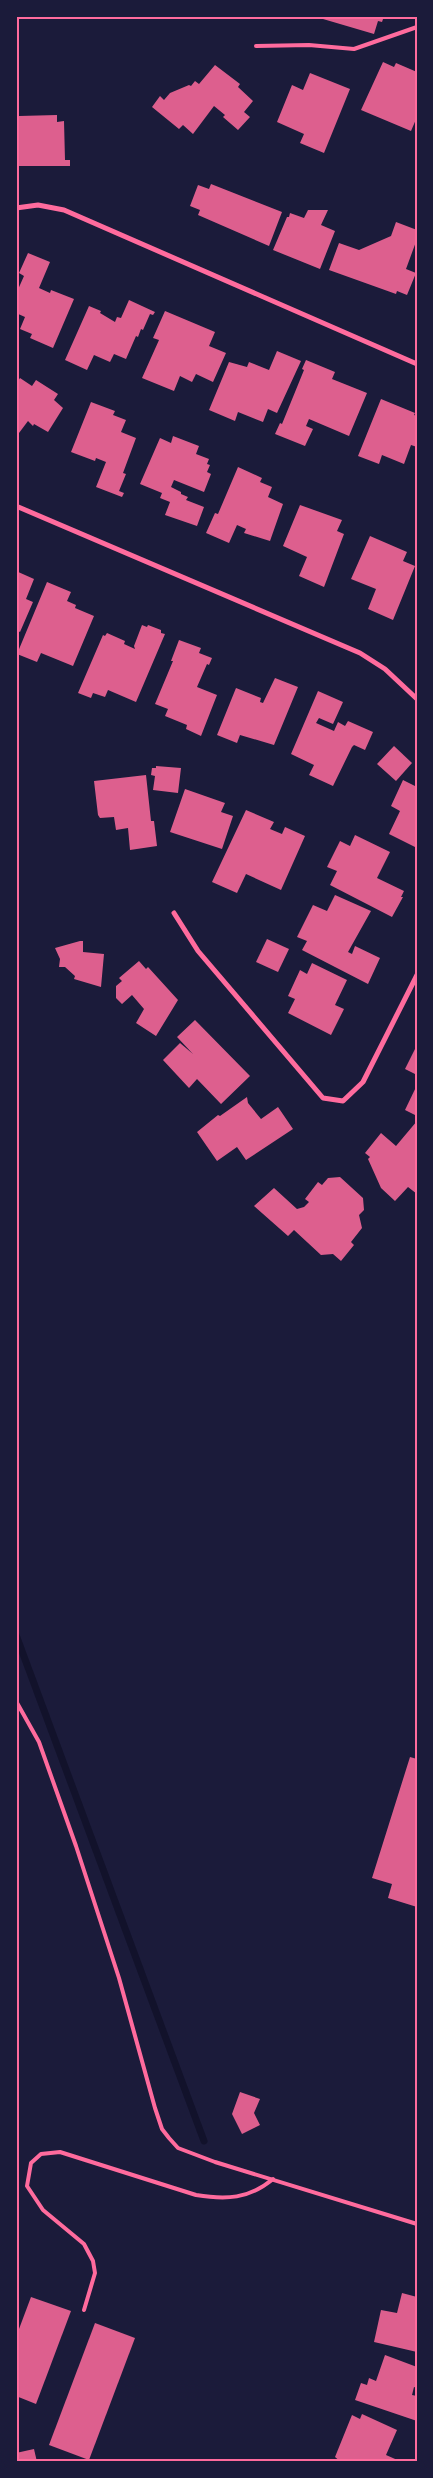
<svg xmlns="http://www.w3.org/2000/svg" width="433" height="2478" viewBox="0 0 433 2478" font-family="Overpass,sans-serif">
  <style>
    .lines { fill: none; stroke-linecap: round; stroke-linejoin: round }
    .stream { stroke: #12122b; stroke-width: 7 }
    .building { fill: #dd5f8e }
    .service { stroke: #ff6b9d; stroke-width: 4 }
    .minor { stroke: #ff6b9d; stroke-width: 5 }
    .neatline { fill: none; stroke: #ff6b9d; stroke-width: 2 }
  </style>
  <rect width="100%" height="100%" fill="#1b1b3a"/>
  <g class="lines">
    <polyline class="stream" points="16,1635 204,2141"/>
  </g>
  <g class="building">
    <polygon points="323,16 384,16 382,22 378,21 374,34 323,19"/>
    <polygon points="383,62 394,67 396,63 417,72 417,117 411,131 361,110"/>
    <polygon points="215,65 240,84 238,87 253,101 244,112 250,117 238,130 223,117 225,115 214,106 193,134 183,125 179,129 152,107 160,96 164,100 170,93 189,85 191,86 195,81 199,84"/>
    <polygon points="310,73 350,89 324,153 300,143 304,134 277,122 292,85 303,90"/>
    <polygon points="57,115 57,122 64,121 65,160 70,160 70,166 16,166 16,121 19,121 19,116"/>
    <polygon points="211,184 282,212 269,246 198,215 200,210 190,206 198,185 209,189"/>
    <polygon points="308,210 328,210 321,225 335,231 320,269 273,250 287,217 289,217 290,213 304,218"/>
    <polygon points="396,222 417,230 417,239 406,269 416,273 407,295 397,291 396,294 329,270 339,243 359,250 391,236"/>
    <polygon points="28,253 50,262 39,288 50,293 51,290 74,299 53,348 30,338 32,334 20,329 25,317 16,313 16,294 24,276 19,273"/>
    <polygon points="129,300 155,312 153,315 150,314 143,330 141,329 138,337 136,336 126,359 114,354 110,362 94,355 87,370 65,360 89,306 101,311 100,313 115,322 117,317 121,318"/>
    <polygon points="165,311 215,332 209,346 226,353 213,382 196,374 192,382 180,376 174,391 142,378 159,340 153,338"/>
    <polygon points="277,351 301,361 277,413 268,409 263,422 238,412 235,421 209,410 229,362 247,367 249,362 269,370"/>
    <polygon points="306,360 335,372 332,379 367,393 349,436 309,419 306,426 313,429 305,446 275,434 280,423 282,424 304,370 302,369"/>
    <polygon points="20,378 32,386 36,380 58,394 54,400 63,408 48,432 34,424 33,426 28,421 16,437 16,384"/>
    <polygon points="381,399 415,413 414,415 417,416 417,447 411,445 404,464 382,455 379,464 358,456"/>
    <polygon points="91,402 115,411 113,415 126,420 121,432 136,438 123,473 126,474 119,491 124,493 122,497 96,487 106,462 96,458 95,461 71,452"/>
    <polygon points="173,436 199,446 196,454 209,459 207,464 210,465 207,472 211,474 204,492 174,480 171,487 181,492 181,494 188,497 186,500 204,507 197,526 165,515 170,502 160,498 162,493 140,484 160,438 171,443"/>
    <polygon points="238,467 262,478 260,482 272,487 268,497 283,504 270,541 244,533 246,529 237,525 229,543 206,533 215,513 218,514"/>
    <polygon points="300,505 342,520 337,531 344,534 324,587 299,576 307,557 283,546"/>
    <polygon points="370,536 407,552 403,561 415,566 393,620 368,609 376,589 351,579"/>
    <polygon points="16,571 34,579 26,599 33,602 20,632 16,630"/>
    <polygon points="47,582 71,592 67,601 76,605 75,608 94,616 73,666 41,653 37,662 17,654"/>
    <polygon points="142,625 147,627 148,625 161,630 161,633 165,634 136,702 108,690 105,697 93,693 91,698 78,693 103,635 105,636 107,633 125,641 124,644 135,649 134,646"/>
    <polygon points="179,640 201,648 199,653 212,658 209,665 207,664 197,687 217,695 201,736 186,729 187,725 165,716 168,709 155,704 173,661 171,661"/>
    <polygon points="275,678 298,687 274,745 240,735 237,743 217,735 236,688 261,698 260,702 263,703"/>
    <polygon points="318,691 343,702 333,724 319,718 316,723 334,731 338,722 345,726 348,721 373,732 365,750 354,745 352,747 333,786 309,775 314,765 291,754"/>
    <polygon points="394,746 412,763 396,781 377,764"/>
    <polygon points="156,766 181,768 178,793 153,790 155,776 151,775 152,768 156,768"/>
    <polygon points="146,775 151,821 154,821 157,846 130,850 128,828 116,830 114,817 100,818 98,815 94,781"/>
    <polygon points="403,780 417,787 417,848 389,834 400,811 391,806"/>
    <polygon points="185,789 225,803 221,812 233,816 222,849 170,832"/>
    <polygon points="246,810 274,822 270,829 282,834 285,827 305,836 281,890 246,874 237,893 212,882"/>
    <polygon points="355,835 390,852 377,878 404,891 401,897 403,897 392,917 330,885 337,871 327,867 340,841 350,846"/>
    <polygon points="335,895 371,911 348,952 352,954 355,946 380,958 368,984 302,950 307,941 297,937 313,905 327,911"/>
    <polygon points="267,939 289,949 278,972 256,962"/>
    <polygon points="80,941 83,941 83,952 104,954 101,987 74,979 75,976 65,967 59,967 60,959 55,948"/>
    <polygon points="139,961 146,969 148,967 178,1000 156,1036 136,1023 144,1009 132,995 122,1004 116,998 116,986 122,981 119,978"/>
    <polygon points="312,963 347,980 335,1005 344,1009 331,1035 288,1013 295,999 288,996 300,970 307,974"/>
    <polygon points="195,1020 250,1076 221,1104 197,1079 189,1088 163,1060 180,1043 193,1054 177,1037"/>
    <polygon points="417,1045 417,1075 405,1069"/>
    <polygon points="417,1085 417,1116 405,1110"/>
    <polygon points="247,1097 248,1103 261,1119 278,1107 293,1129 246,1160 237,1147 217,1161 197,1132 218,1115 220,1116"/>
    <polygon points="417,1121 417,1194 408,1187 395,1201 381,1188 368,1159 370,1157 365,1153 381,1133 396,1146"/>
    <polygon points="340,1177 363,1198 364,1210 359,1215 362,1228 351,1242 354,1245 341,1261 333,1254 321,1255 294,1230 288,1236 254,1206 274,1188 297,1209 304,1207 309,1202 305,1199 318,1182 322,1185 328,1178"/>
    <polygon points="410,1757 417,1759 417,1907 388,1898 392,1884 372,1878"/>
    <polygon points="240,2092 260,2099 254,2113 260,2125 242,2134 232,2114"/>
    <polygon points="402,2293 417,2297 417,2352 374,2342 381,2310 397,2313"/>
    <polygon points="31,2297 71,2311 36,2404 16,2396 16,2337"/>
    <polygon points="95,2323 135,2338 89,2460 49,2445"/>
    <polygon points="385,2355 417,2367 417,2388 414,2387 412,2395 417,2396 417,2421 355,2400 361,2383 367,2385 369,2378 376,2381"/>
    <polygon points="362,2414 397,2430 386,2455 402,2462 341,2462 335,2457 352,2415 360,2419"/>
    <polygon points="34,2449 37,2462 16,2462 16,2453"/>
  </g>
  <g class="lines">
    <g class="service">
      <polyline points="256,46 309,45 354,49 417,27"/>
      <polyline points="16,1701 39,1742 76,1846 119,1978 155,2108 162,2129 169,2138 178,2148 215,2162 417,2224"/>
      <path d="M84 2310 95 2273 93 2261 84 2244 43 2210 27 2186 31 2163 41 2154 60 2152 196 2195C226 2200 249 2199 273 2179"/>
    </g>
    <g class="minor">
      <polyline points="16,208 38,205 64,210 417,364"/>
      <polyline points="16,506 360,653 385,669 417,699"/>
      <polyline points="174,913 198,951 323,1098 343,1101 363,1082 417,975"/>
    </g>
  </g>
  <rect width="433" height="2478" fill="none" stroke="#1b1b3a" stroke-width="35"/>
  <rect x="18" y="18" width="398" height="2442" class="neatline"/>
</svg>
